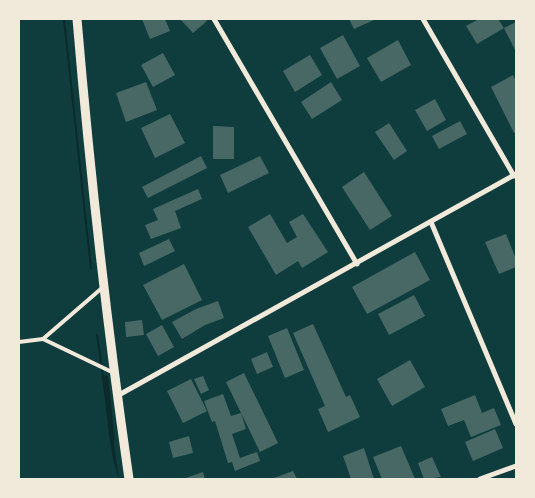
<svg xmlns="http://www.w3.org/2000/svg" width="535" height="498" viewBox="0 0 535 498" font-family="'Source Serif 4',serif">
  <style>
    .water { fill: #0a2a2b }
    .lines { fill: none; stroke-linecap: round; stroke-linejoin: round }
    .stream { stroke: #0a2a2b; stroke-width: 5 }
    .building { fill: #486865 }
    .service { stroke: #f1e9da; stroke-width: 4 }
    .minor { stroke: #f1e9da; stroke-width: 5 }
    .tertiary { stroke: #f1e9da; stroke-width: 9 }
  </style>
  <rect width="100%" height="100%" fill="#0f3d3e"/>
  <g class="water">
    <polygon points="63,19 65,19 92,269 90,269"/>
    <polygon points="96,334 98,334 119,479 113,460"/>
  </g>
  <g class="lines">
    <polyline class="stream" points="106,378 112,440"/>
  </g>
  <g class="building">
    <polygon points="142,19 165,19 170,31 150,39"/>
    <polygon points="180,19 205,19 207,21 193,33"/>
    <polygon points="349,19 376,19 354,29"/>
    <polygon points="479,19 498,19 504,28 516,22 516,52 504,28 477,44 466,26"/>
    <polygon points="343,35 360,66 337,79 320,48"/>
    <polygon points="398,40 411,65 381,82 367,58"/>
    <polygon points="163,53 175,75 153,87 141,65"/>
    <polygon points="310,55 322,75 295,92 283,71"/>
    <polygon points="513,75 516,81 516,132 514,133 491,87"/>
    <polygon points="146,82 157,110 126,122 116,93"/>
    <polygon points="331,82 342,100 312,119 301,102"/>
    <polygon points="435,99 446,120 427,131 415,110"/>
    <polygon points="170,114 185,143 155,158 141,128"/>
    <polygon points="460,121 467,134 439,149 432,136"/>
    <polygon points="389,123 407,151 394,160 375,132"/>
    <polygon points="213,126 234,127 234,159 213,159"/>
    <polygon points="201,156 207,168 148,198 142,187"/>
    <polygon points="260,156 269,173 228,193 220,175"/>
    <polygon points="364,172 392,216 370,230 342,187"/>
    <polygon points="198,189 202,199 175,211 181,228 151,239 145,225 158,220 162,229 153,209"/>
    <polygon points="270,214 287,243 297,237 289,222 303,214 328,252 302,268 298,261 276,275 248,227"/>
    <polygon points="506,234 516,259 516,267 499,274 485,242"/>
    <polygon points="169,239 175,251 144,266 139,253"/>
    <polygon points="415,252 430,280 367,314 352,287"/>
    <polygon points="184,264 202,300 162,320 143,285"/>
    <polygon points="414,295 425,316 389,335 378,314"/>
    <polygon points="218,301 224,318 205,325 182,339 172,322 196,309"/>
    <polygon points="142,320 144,335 126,337 125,322"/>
    <polygon points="313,324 346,397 350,395 360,417 328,432 318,409 325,406 293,333"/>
    <polygon points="162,325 174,347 158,356 146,334"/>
    <polygon points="287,328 304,370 285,378 268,336"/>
    <polygon points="267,352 273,367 257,374 251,359"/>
    <polygon points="410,360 425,387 392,406 377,379"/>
    <polygon points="244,373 278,443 260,452 241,413 246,429 232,434 240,458 257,452 260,461 235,471 232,462 228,463 215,421 212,422 204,401 223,394 231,416 241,413 226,382"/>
    <polygon points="203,376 209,390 201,394 194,379"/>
    <polygon points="191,379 207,411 183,423 167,391"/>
    <polygon points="475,395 482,413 494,408 501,425 471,437 464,420 448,426 441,409"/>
    <polygon points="495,429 503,448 473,461 465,442"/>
    <polygon points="189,436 193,453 173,458 169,442"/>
    <polygon points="401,446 415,479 382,479 373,457"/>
    <polygon points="364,448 374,479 351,479 343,456"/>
    <polygon points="432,457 441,477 424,479 418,463"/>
    <polygon points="293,471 297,479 271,479"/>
    <polygon points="203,472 205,479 183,479"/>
  </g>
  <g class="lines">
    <g class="service">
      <polyline points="102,288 43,339 114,373"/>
      <polyline points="19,342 43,339"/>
    </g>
    <g class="minor">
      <polyline points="214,19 357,264"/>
      <polyline points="423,19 514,176"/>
      <polyline points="431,222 516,424"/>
      <polyline points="117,396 516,174"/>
      <polyline points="480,479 516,466"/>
    </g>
    <path class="tertiary" d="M77 19C90 173 107 326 129 479"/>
  </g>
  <rect width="535" height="498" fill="none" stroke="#f1e9da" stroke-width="40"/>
</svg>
